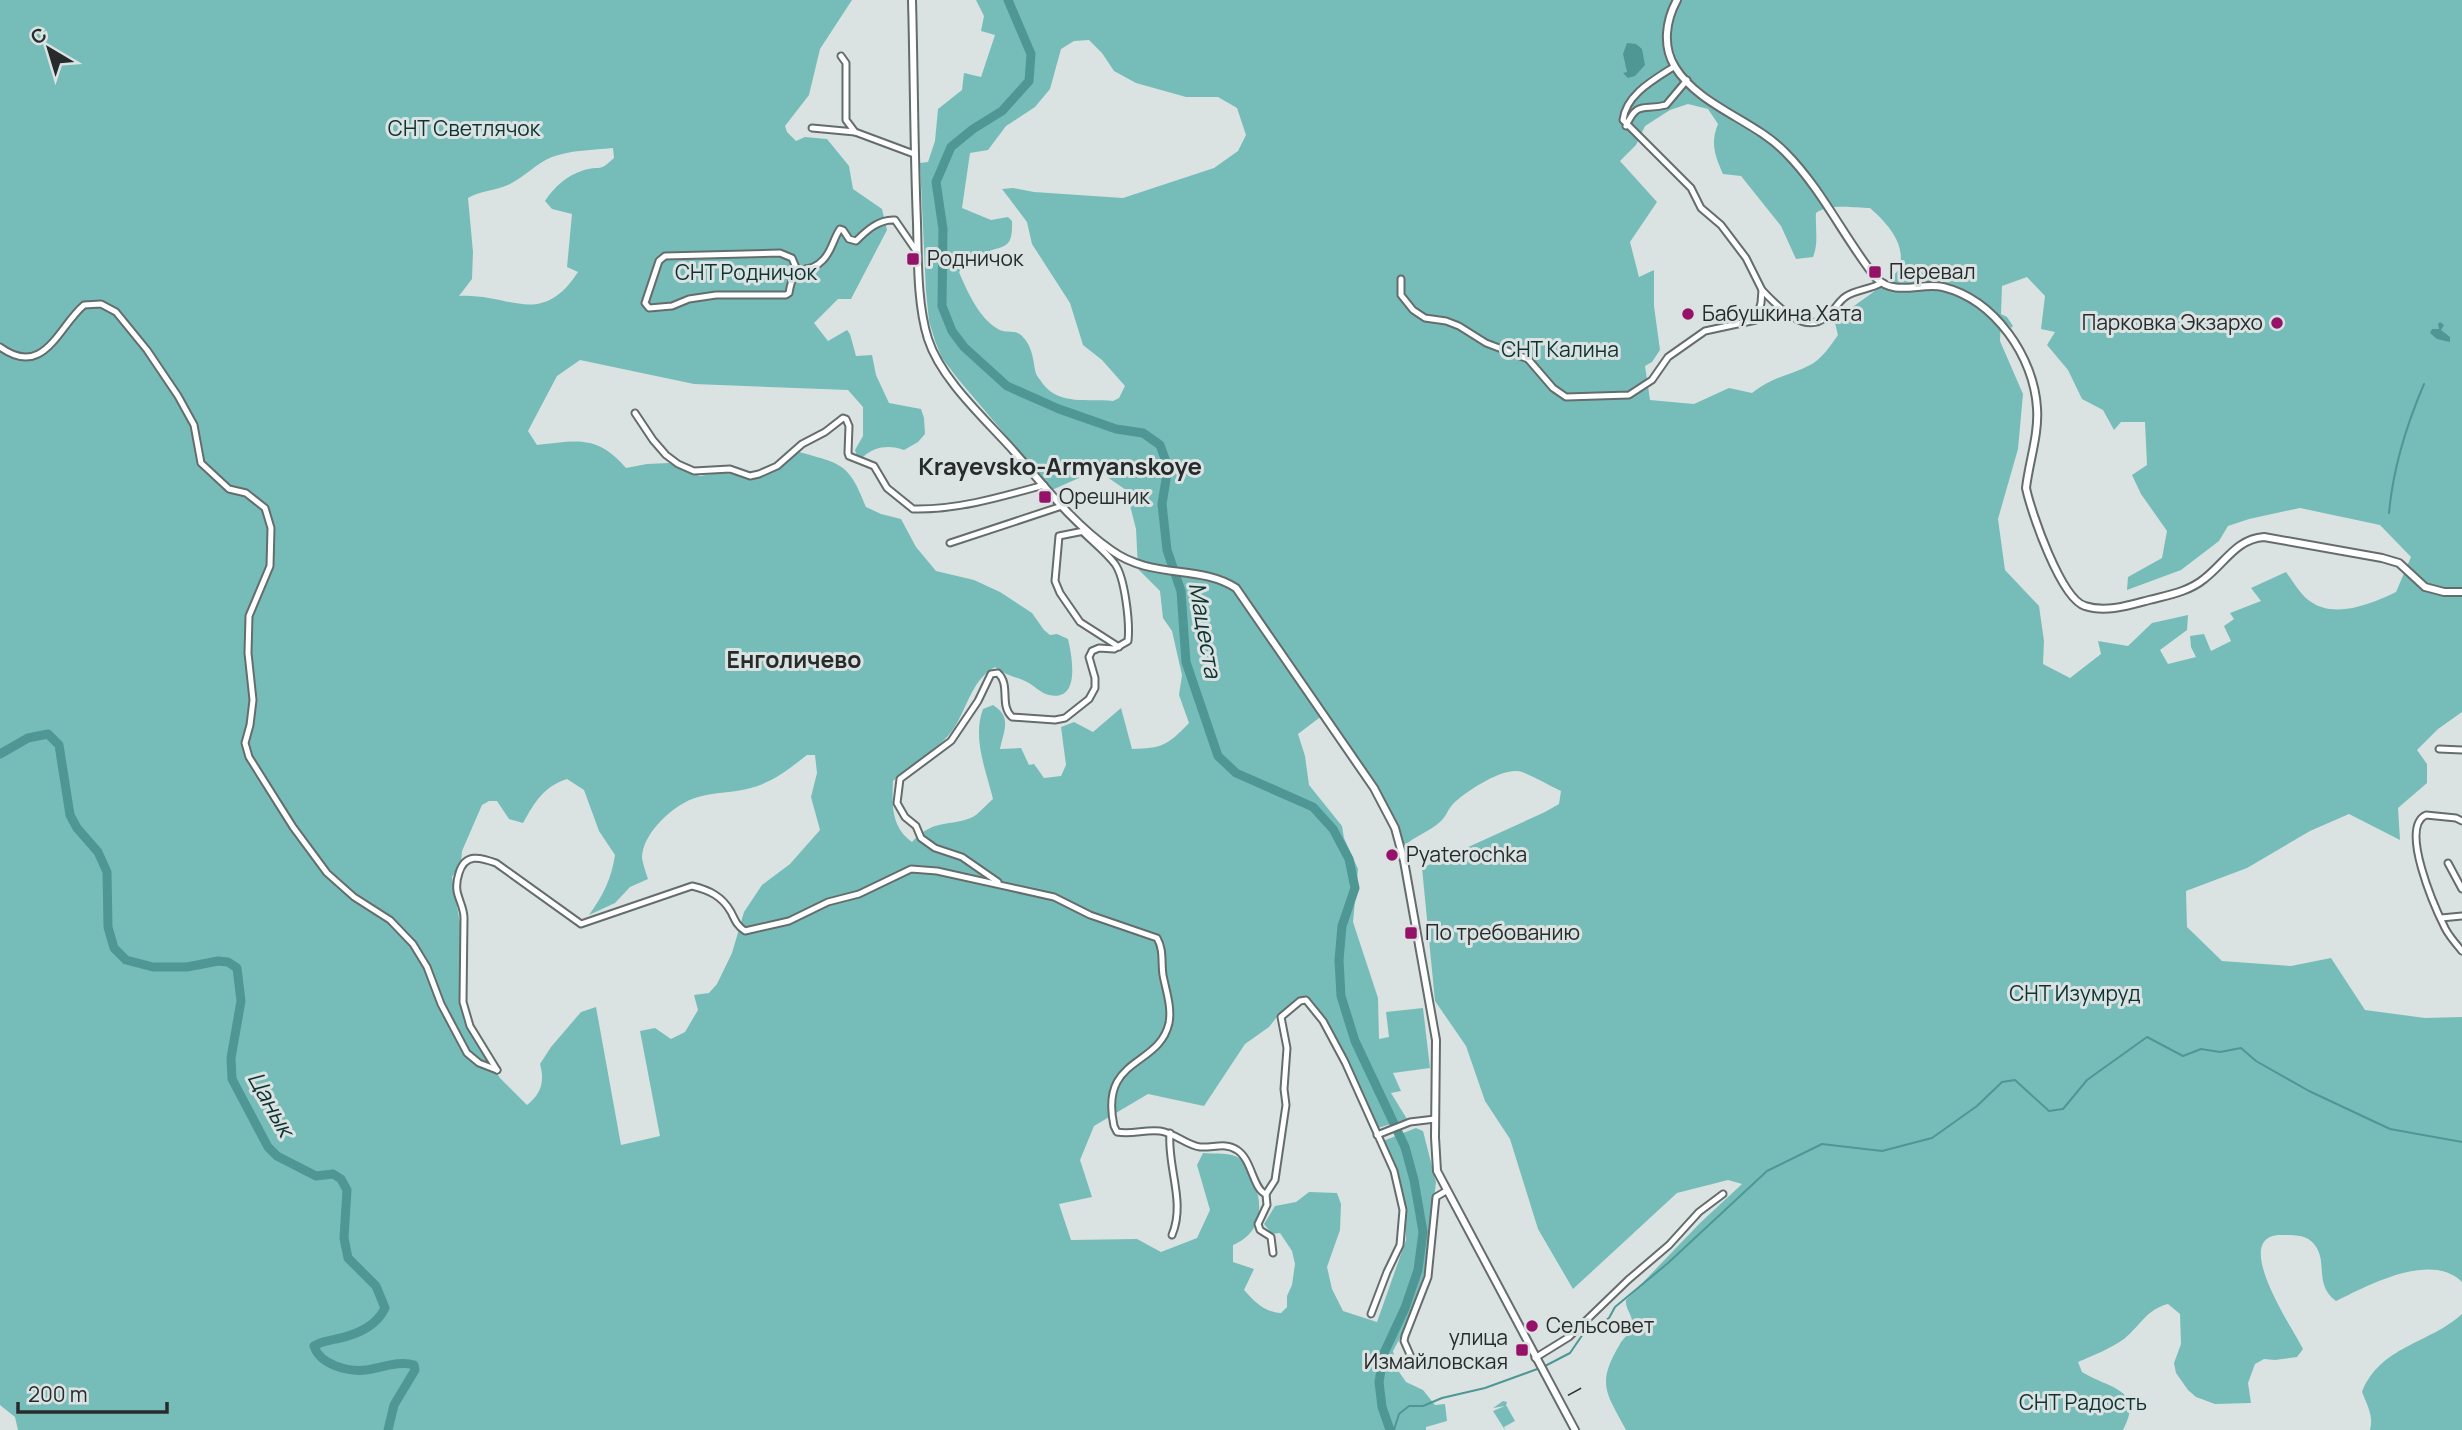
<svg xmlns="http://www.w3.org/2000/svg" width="2462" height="1430" viewBox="0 0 2462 1430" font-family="Manrope,sans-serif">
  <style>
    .green { fill: #76bdba; fill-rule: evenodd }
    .water { fill: #4e9794 }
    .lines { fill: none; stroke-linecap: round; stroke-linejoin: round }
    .stream { stroke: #4e9794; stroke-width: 2 }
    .river { stroke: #4e9794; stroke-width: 9 }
    .minor-casing { stroke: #656c6c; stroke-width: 9 }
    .tertiary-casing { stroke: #656c6c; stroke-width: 10 }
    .minor { stroke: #fff; stroke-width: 5 }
    .tertiary { stroke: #fff; stroke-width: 6 }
    .poi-dot { fill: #961168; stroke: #dae3e2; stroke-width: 2.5 }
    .labels { text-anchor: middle; stroke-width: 6; stroke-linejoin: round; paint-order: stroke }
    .park-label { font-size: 21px; fill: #0d3231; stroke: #dae3e2 }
    .poi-label { font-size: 21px; fill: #282b2b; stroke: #dae3e2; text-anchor: start }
    .street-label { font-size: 21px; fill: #282b2b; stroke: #dae3e2 }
    .water-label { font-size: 23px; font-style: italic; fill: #0d3231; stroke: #dae3e2 }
    .neighbourhood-label { font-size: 23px; font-weight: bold; fill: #282b2b; stroke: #dae3e2 }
    .quarter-label { font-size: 24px; font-weight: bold; fill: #282b2b; stroke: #dae3e2 }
  </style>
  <rect width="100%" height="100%" fill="#dae3e2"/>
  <g class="green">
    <path d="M0 0H852L820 49 809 95 785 126 787 132 796 141 805 137 827 139 849 166 853 189 882 209 887 230 851 299H838L814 323 828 341 847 330 850 334 856 356 872 355 876 375 889 403 921 409 924 418 925 434 918 442 904 450C890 445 875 446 863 457L857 456 855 450 863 436V407L848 390 694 384 580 360 557 376 528 431 537 445C576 441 597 434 626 468L647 464 669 463 700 476 723 472 751 479 776 470 799 452C842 464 849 463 866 507L881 514 901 519 916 547 936 571 974 580 1000 592 1032 613 1044 630 1050 635 1057 634 1068 639C1072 656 1081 702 1049 695 1040 693 1033 684 1025 681 1013 676 1005 675 995 667 971 680 967 710 952 731 936 752 912 763 893 781 892 805 891 827 912 842 935 816 956 828 976 815 982 810 987 804 993 799 986 770 972 738 983 709L993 705C1012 717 1004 730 1000 749L1021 748 1029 765 1034 764 1044 778 1061 776 1066 765 1061 727 1074 722 1093 732 1121 708 1132 749C1162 748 1167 746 1189 723L1179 695 1182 675 1172 631 1163 618 1160 591 1138 569 1136 529 1126 490 1097 470 1052 490 958 379 942 358 935 341 929 321 926 291 920 163 928 162 935 141 938 109 962 90 964 73 981 77 995 35 981 31 984 16 976 0H2462V712L2438 729 2417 750 2427 764V783L2398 808 2400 840 2349 814 2310 831 2247 868 2186 891 2187 927 2222 961 2291 966 2331 958 2365 1010 2425 1018 2462 1017V1282C2431 1251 2369 1285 2336 1301 2313 1284 2329 1262 2314 1244 2307 1235 2295 1235 2284 1235 2226 1232 2294 1330 2303 1349L2297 1357 2275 1360 2264 1359 2255 1364 2248 1383 2251 1403 2215 1404 2196 1397 2188 1390 2176 1373 2174 1363 2181 1344 2180 1314 2168 1304C2147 1309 2140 1326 2124 1339 2110 1349 2094 1355 2078 1362L2082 1372C2109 1389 2145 1388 2123 1430H1626C1606 1392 1596 1384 1620 1344 1623 1338 1631 1333 1632 1326 1634 1316 1625 1310 1626 1300L1700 1223 1742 1184 1728 1180 1677 1193 1573 1289 1538 1229 1510 1139 1485 1101 1466 1046 1435 1001 1422 868 1545 812 1559 804 1561 791C1548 785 1535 777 1522 772 1504 766 1465 792 1453 804 1448 809 1446 817 1440 822 1430 831 1415 836 1404 846L1387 809 1323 715 1298 734 1305 756 1309 785 1342 826 1344 838 1358 869 1353 922 1378 998 1379 1039 1389 1037 1386 1012 1423 1008 1430 1068 1393 1073 1401 1091 1391 1093 1407 1119 1378 1128 1331 1030 1309 1000H1298L1280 1013 1269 1027 1245 1044 1204 1106 1148 1094 1094 1126 1080 1160 1092 1197 1059 1204 1071 1240 1137 1239 1161 1252 1197 1238 1210 1210 1197 1165 1203 1153C1215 1154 1231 1152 1241 1159 1248 1164 1251 1174 1254 1182 1264 1208 1261 1233 1233 1245V1262L1254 1269 1244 1290C1255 1302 1264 1312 1281 1313L1287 1307V1296L1292 1285 1295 1264 1292 1251 1280 1233 1272 1234 1264 1224 1275 1206 1296 1202 1309 1192 1337 1193 1341 1204 1340 1230 1327 1267 1332 1289 1343 1311 1377 1322 1406 1240 1405 1206 1383 1141 1416 1128 1423 1131 1436 1182 1426 1269 1406 1327 1393 1351 1397 1369 1406 1382 1423 1390 1435 1405 1445 1404 1447 1421 1426 1427V1430H18L15 1417 0 1405ZM1089 40 1102 53 1114 71 1136 83 1186 97H1218L1237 108 1246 135 1238 151 1214 168 1123 198 1034 192 1013 188 1002 189 1027 222 1032 244 1070 303 1083 345 1102 360 1125 386 1119 398 1113 401C1088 398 1060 406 1043 384 1040 379 1036 376 1035 370 1033 358 1032 346 1022 336 1016 329 1006 334 998 329 979 318 967 291 959 272 966 266 974 258 982 254 1004 244 1013 251 1012 221L1008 217 991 220 962 208 970 153 988 150 1006 126 1035 107 1050 89 1061 49 1074 41ZM1688 104 1708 109 1718 124C1710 143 1715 156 1723 174L1741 176 1781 226 1796 259 1813 257C1819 243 1815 228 1816 213 1829 203 1855 208 1870 208 1886 222 1909 246 1898 270 1893 280 1849 309 1837 318L1835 323 1838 335C1831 345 1823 357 1812 364 1790 376 1773 376 1752 393L1729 388 1694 404 1650 400 1645 366 1652 362 1660 350 1654 306V270L1639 277 1630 242 1657 202 1620 161 1636 145 1645 126 1670 110ZM613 148 614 158C598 173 602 165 584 170 566 176 555 186 545 201L552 209 572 214 567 267 578 272C541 329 510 293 459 296L472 279 473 252 468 198C481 190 496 191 510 184 524 177 537 163 552 157 571 150 593 150 613 148ZM2027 277 2045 296 2041 329 2055 332 2047 345 2068 370 2082 399 2103 410 2114 430 2121 422H2145L2147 465 2132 475 2141 494 2167 531 2162 558 2128 577 2127 590 2181 570 2219 541 2228 526 2249 519 2300 508 2380 525 2411 557 2396 592C2369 605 2332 620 2307 599 2299 592 2292 580 2286 572L2251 588 2261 601 2230 613 2234 619 2224 626 2231 641 2211 651 2204 634 2190 636 2191 647 2196 657 2168 664 2160 650 2187 630 2188 615 2152 623 2128 646 2098 641 2101 654 2070 678 2043 664 2044 641 2039 606 2005 570 1998 519 2018 449 2023 394 2000 341 2001 317 2011 328 2013 326 2007 317 2001 314 2002 286ZM807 755H815L817 773 811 797 820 830 790 864 762 885 744 912 732 953 717 984 709 993 694 995 698 1010 685 1032 671 1039 655 1028 640 1031 660 1136 621 1145 596 1007 581 1012 551 1047 540 1064C545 1082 541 1094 527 1105L500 1078 464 1021 460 997 462 935 452 877 461 863 462 851 482 805 489 801H497L509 819 523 823C535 802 543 787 567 779L584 790 599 831 615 855C612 877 603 896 589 915L615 903 630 887 648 879C646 873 643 864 642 858 642 833 675 803 698 797 714 792 734 793 751 788 773 782 789 769 807 755Z"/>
    <path d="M2462 1314V1430H2370C2374 1416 2367 1405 2362 1392 2380 1346 2429 1344 2462 1314Z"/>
    <polygon points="1503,1401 1507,1402 1506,1405 1515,1421 1504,1427 1505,1430 1493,1411 1505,1406 1493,1408"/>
  </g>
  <g class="water">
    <polygon points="1627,43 1636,44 1642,49 1645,65 1635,76 1628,78 1623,73 1627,72 1623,54"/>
    <polygon points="2440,322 2444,325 2441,330 2450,337 2450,342 2437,339 2430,333 2432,329 2439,329 2438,324"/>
  </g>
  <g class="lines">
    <g class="stream">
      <path d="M2389 513C2393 468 2406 426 2424 384"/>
      <polyline points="1545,1366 1570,1353 1583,1334 1609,1318 1615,1307 1668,1263 1767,1171 1822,1144 1882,1151 1932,1138 1977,1106 2002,1082 2015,1080 2049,1111 2063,1109 2087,1080 2147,1037 2183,1056 2201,1049 2220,1052 2241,1048 2256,1061 2309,1091 2390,1129 2462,1142"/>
      <polyline points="1394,1430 1399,1414 1409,1406 1423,1406 1442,1398 1485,1388 1540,1368"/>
    </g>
    <g class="river">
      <polyline points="1008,0 1031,54 1029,81 1002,111 973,129 951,147 936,182 943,229 942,306 952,331 964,347 1007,386 1059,409 1116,429 1143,433 1160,445 1168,467 1162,504 1167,550 1181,591 1186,662 1218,756 1236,773 1313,807 1333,829 1349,859 1355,888 1342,926 1339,960 1341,996 1355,1041 1405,1147 1414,1180 1423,1232 1418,1270 1405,1308 1384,1353 1379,1382 1382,1407 1390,1430"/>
      <path d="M0 754 28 738 48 734 59 745 70 815 77 828 98 852 107 872 108 927 114 948 126 960 153 967H187L218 961 228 962 237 968 241 1001 231 1058 232 1079 268 1147 277 1156 316 1176 333 1174 341 1179 347 1190 344 1238 348 1258 376 1286 385 1308C376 1327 356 1335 336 1339 328 1341 321 1341 314 1346 320 1365 348 1372 366 1370 381 1368 399 1360 414 1365L415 1370 394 1405 388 1430"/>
    </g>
    <g class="minor-casing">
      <g id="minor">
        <polyline points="841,56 846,63 846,120 855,132"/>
        <path d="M1626 126C1638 100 1643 111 1666 105L1687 80"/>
        <polyline points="812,128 855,132 914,154"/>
        <path d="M797 270 792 258 780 253 665 256 659 261 645 303 649 308 672 306 689 299 716 295H786L789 293C795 257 806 278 823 260 832 251 833 239 840 229L843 230 849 239 856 241C867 230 879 219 895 220L917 252"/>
        <path d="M1401 279V295L1413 310 1425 318 1446 321 1459 326 1486 343 1528 359 1553 388 1566 397 1629 395 1652 380 1668 357 1705 331 1756 320 1761 303 1762 290 1746 258 1721 225 1701 208 1691 188 1623 120C1626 94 1655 79 1675 66"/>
        <path d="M1762 290C1777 306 1804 335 1826 317 1834 311 1838 302 1845 297 1856 289 1870 290 1881 283"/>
        <path d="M0 347C44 379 58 327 84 305L101 304 116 312 147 350 178 396 194 425 201 463 229 489 246 493 265 508 271 528 270 566 249 616 248 653 253 700 250 725 245 743 249 757 293 827 327 873 354 897 390 920 413 944 427 967 441 1004 467 1053 479 1063 497 1070"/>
        <path d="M635 413 653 440 666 455 678 464 694 471 730 469 750 476 759 474 777 466 802 444 825 432 843 418 846 419 849 426 848 453 849 456 874 466 887 488 913 509C957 510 1001 497 1044 485"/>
        <polyline points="1084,531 1059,536 1055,581 1060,593 1080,622 1119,647"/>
        <polyline points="950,543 1062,506"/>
        <polyline points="2439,749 2462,750"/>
        <path d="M2462 821 2456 818 2426 815C2399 827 2435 908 2445 928 2449 936 2456 944 2462 951"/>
        <polyline points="2448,863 2462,889"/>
        <path d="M998 882 962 857 935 848 921 838 916 826 905 817 897 803 900 779 951 741 978 701 991 674 998 673C1011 685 999 705 1012 717L1055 720 1065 718 1089 699 1095 688V678L1089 657 1092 651 1099 648 1114 649 1128 641C1130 623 1125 578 1115 564 1106 552 1093 542 1083 532"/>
        <polyline points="2441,918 2462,916"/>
        <path d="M497 1070 470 1026 463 1002 464 918C464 908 459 901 457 891 456 884 457 879 459 873 465 853 480 857 496 863L581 924 692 886C709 890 722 896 731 912 735 920 737 926 745 931L789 921 828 902 859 894 911 869 937 871 1054 897 1090 915 1157 938C1164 950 1161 962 1163 975 1166 991 1172 1007 1169 1023 1159 1068 1099 1056 1114 1126L1117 1132C1132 1135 1145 1129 1160 1131 1175 1133 1186 1145 1200 1147 1213 1148 1226 1142 1237 1150 1252 1159 1253 1190 1266 1194"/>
        <path d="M1170 1133C1167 1167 1186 1202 1172 1235"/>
        <polyline points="1377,1135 1410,1122 1435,1119"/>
        <polyline points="1273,1253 1271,1237 1260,1230 1258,1224 1267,1205 1266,1194 1275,1180 1286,1105 1284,1089 1287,1048 1281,1017 1300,1001 1306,1000 1323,1021 1345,1062 1394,1171 1403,1210 1400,1245 1387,1272 1371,1314"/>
        <polyline points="1535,1358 1569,1337 1628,1280 1669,1245 1699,1212 1723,1194"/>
        <polyline points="1415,1366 1404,1341 1405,1336 1428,1277 1436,1197 1446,1191"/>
      </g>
    </g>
    <g class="tertiary-casing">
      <g id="tertiary">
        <path d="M912 0C914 74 914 149 917 223 918 259 917 304 928 339 941 379 983 417 1011 448 1042 483 1072 523 1111 550 1152 580 1199 564 1236 588L1374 788 1395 828 1404 861 1436 1040 1435 1137 1437 1171 1575 1430"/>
        <path d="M1677 0C1666 20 1662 46 1675 67 1699 106 1754 120 1785 152 1822 189 1844 238 1876 278 1895 297 1921 282 1943 287 1995 300 2034 357 2037 408 2039 434 2029 462 2026 488 2031 512 2061 599 2085 606 2106 613 2130 605 2149 600 2168 595 2188 592 2204 579 2225 563 2236 539 2264 537L2382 558 2399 563 2425 587 2444 592H2462"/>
      </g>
    </g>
    <use href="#minor" class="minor"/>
    <use href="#tertiary" class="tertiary"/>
  </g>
  <g class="poi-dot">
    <rect x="906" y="252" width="14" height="14" rx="3.5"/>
    <rect x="1868" y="265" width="14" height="14" rx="3.5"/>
    <circle cx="1688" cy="314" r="7"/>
    <circle cx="2277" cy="323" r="7"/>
    <rect x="1038" y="490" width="14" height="14" rx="3.5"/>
    <circle cx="1392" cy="855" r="7"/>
    <rect x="1404" y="926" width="14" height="14" rx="3.5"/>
    <circle cx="1532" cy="1326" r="7"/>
    <rect x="1515" y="1343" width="14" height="14" rx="3.5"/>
  </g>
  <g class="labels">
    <g class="park-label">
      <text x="464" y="136">СНТ Светлячок</text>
      <text x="746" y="280">СНТ Родничок</text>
      <text x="1560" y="357">СНТ Калина</text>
      <text x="2075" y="1001">СНТ Изумруд</text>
      <text x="2083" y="1410">СНТ Радость</text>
    </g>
    <g class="poi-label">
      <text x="927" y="266">Родничок</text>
      <text x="1889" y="279">Перевал</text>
      <text x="1702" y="321">Бабушкина Хата</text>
      <text x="2263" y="330" text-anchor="end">Парковка Экзархо</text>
      <text x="1059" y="504">Орешник</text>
      <text x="1406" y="862">Pyaterochka</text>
      <text x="1425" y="940">По требованию</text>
      <text x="1546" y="1333">Сельсовет</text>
      <text x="1508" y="1345" text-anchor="end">улица<tspan x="1508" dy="24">Измайловская</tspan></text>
    </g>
    <g class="street-label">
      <text transform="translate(1574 1392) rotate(61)" y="7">I</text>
    </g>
    <g class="water-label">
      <text transform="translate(1205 630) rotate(80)" y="8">Мацеста</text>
      <text transform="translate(271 1104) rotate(61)" y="8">Цанык</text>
    </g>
    <g class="neighbourhood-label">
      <text x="794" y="668">Енголичево</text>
    </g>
    <g class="quarter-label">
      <text x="1060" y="475">Krayevsko-Armyanskoye</text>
    </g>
  </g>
  <g transform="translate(49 49) rotate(322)" stroke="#dae3e2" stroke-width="5" paint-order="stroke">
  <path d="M0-5L12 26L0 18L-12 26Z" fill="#282b2b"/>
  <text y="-10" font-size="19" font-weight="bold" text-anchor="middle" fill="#282b2b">С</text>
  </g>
  <path d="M18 1402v10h149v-10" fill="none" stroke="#282b2b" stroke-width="3.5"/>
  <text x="28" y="1402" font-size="21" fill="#282b2b" stroke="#dae3e2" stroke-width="5" paint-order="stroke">200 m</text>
</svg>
